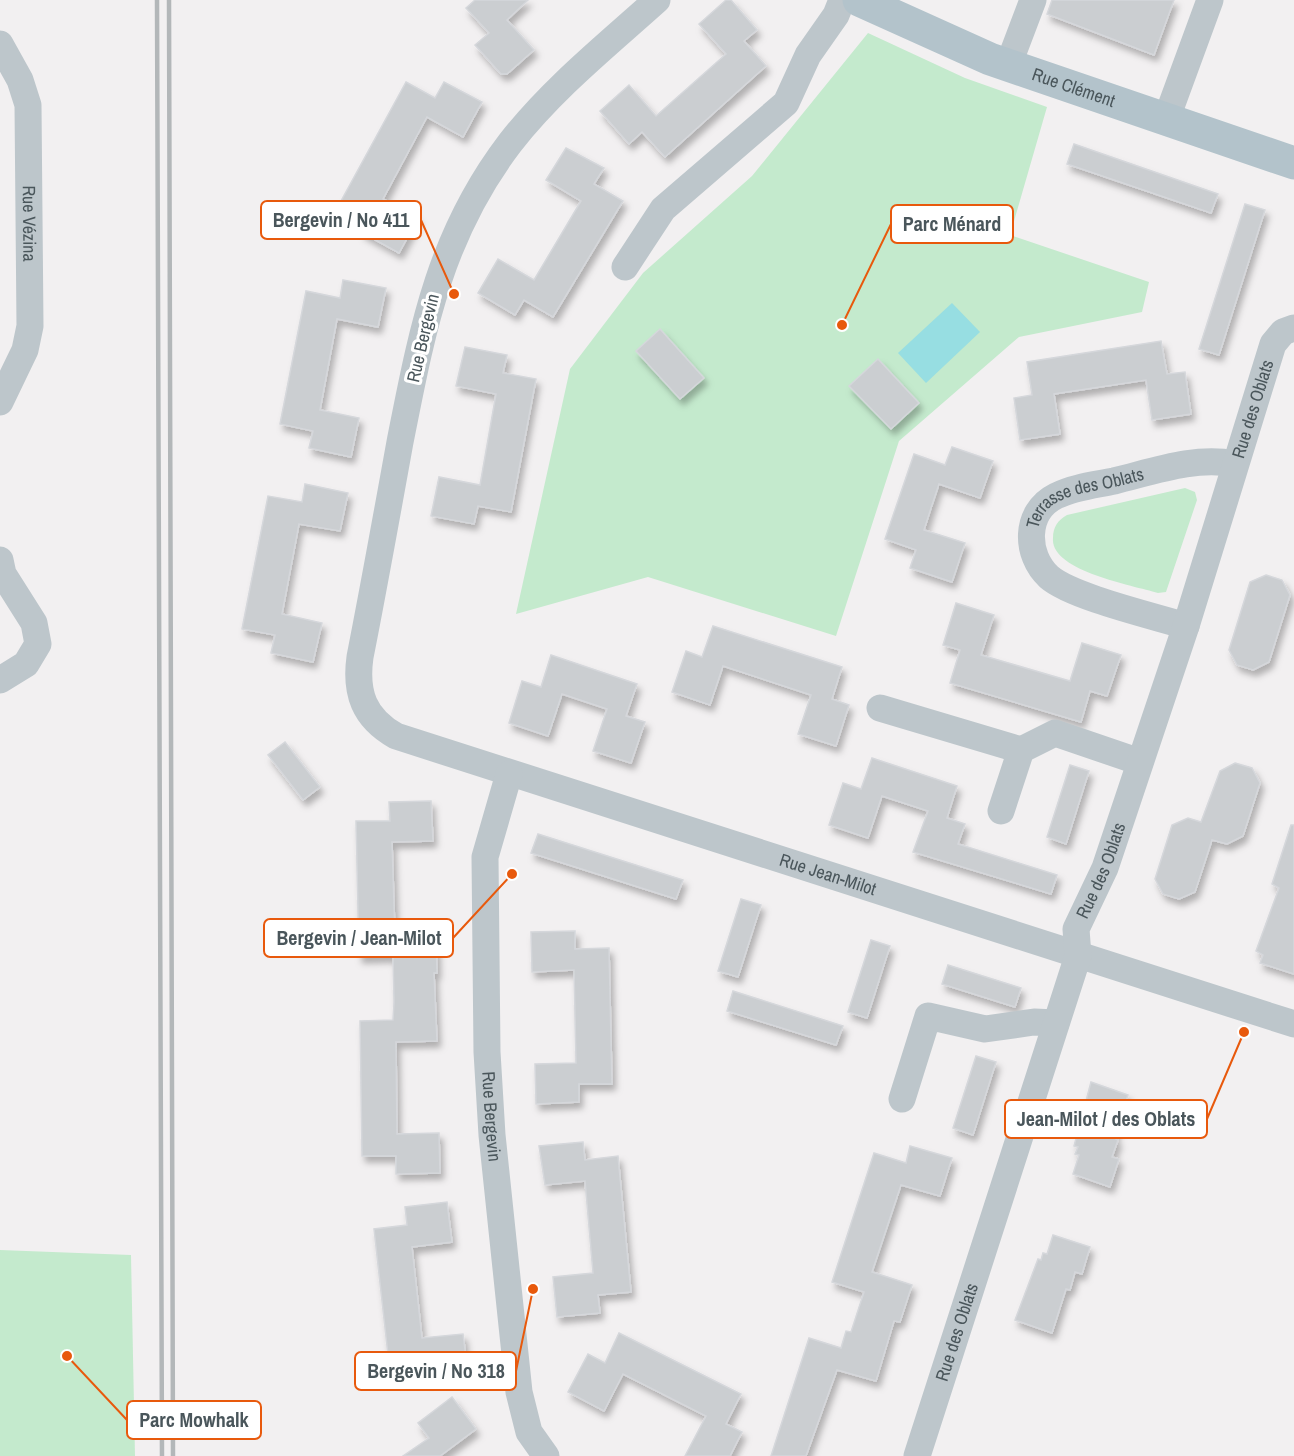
<svg xmlns="http://www.w3.org/2000/svg" width="1294" height="1456" viewBox="0 0 1294 1456" font-family="'Archivo Narrow',sans-serif">
  <style>
    .green { fill: #c4eacd }
    .water { fill: #97dee2 }
    .building { fill: #cbced1; stroke: #d5d7db; stroke-width: 1.5; filter: url(#shadow) }
    .lines { fill: none; stroke-linecap: round; stroke-linejoin: round }
    .minor { stroke: #bdc6cb; stroke-width: 27 }
    .major { stroke: #b3c3cb; stroke-width: 33 }
    .rail { stroke: #b3b7b9; stroke-width: 4.5 }
    .labels { text-anchor: middle; stroke-width: 6; stroke-linejoin: round; paint-order: stroke }
    .street-label { font-size: 18px; fill: #4a565b; stroke: #fff }
    .leader { fill: none; stroke: #e8590c; stroke-width: 2 }
    .callout-dot { fill: #e8590c; stroke: #fff; stroke-width: 2 }
    .callout { fill: #fff; stroke: #e8590c; stroke-width: 2 }
    .callout-label { font-size: 20px; text-anchor: middle; font-weight: bold; fill: #4a565b }
  </style>
  <defs>
    <filter id="shadow"><feDropShadow dx="3.5" dy="6" stdDeviation="3" flood-color="#0004"/></filter>
  </defs>
  <rect width="100%" height="100%" fill="#f2f0f1"/>
  <g class="green">
    <polygon points="868,33 965,78 1047,107 1010,235 1149,282 1142,312 1019,337 899,441 836,636 648,577 516,614 570,369 643,273 752,176"/>
    <path d="M1185 488 1195 492 1197 500 1166 592 1158 593C1132 585 1050 571 1053 538 1053 527 1058 520 1067 515Z"/>
    <polygon points="0,1250 131,1255 135,1456 0,1456"/>
  </g>
  <polygon class="water" points="952,303 980,332 926,383 898,353"/>
  <g class="building">
    <polygon points="475,0 528,0 507,20 534,50 507,74 501,74 475,45 489,33 466,8"/>
    <polygon points="726,0 731,0 757,30 744,41 766,66 665,157 642,132 629,144 600,111 629,85 656,116 726,54 699,24"/>
    <polygon points="1052,0 1174,0 1154,55 1047,14"/>
    <polygon points="406,82 435,98 444,82 482,102 463,137 427,117 383,199 418,218 399,253 361,232 370,217 341,201"/>
    <polygon points="1074,144 1218,194 1211,213 1067,164"/>
    <polygon points="566,148 604,168 594,184 623,201 553,317 524,300 515,315 478,293 498,259 534,280 581,201 546,180"/>
    <polygon points="1245,204 1265,210 1219,355 1199,349"/>
    <polygon points="343,280 386,288 378,327 337,319 320,410 359,418 351,457 309,448 313,431 280,424 306,291 340,298"/>
    <polygon points="660,329 704,378 680,399 636,351"/>
    <polygon points="1161,341 1167,374 1185,372 1191,414 1152,420 1146,380 1054,394 1060,434 1020,440 1014,398 1032,395 1027,362"/>
    <polygon points="465,347 507,355 503,373 536,379 511,512 478,506 474,524 431,516 439,477 480,485 496,394 456,386"/>
    <polygon points="878,359 919,403 891,429 849,386"/>
    <polygon points="952,447 993,461 980,498 939,484 931,508 924,530 965,543 952,582 910,568 916,550 885,539 914,454 945,465"/>
    <polygon points="305,484 348,493 340,531 299,524 282,614 322,623 313,662 271,653 275,635 242,629 268,496 302,502"/>
    <polygon points="1266,575 1282,580 1290,595 1269,662 1253,670 1237,665 1229,650 1250,582"/>
    <polygon points="956,603 994,615 981,655 1070,681 1082,643 1121,655 1107,696 1090,691 1081,722 950,683 960,650 943,645"/>
    <polygon points="713,626 842,667 832,699 849,705 836,746 798,734 811,695 723,666 710,705 672,692 686,651 702,657"/>
    <polygon points="551,655 637,684 626,716 645,722 631,763 593,751 607,709 562,694 548,736 509,723 522,681 541,687"/>
    <polygon points="285,742 320,787 303,800 268,755"/>
    <polygon points="872,758 957,786 947,818 965,824 958,844 1057,875 1051,894 913,852 928,811 882,796 868,838 829,825 843,783 861,789"/>
    <polygon points="1235,763 1252,768 1260,783 1243,836 1227,844 1212,840 1195,892 1179,899 1163,894 1155,879 1172,825 1188,818 1201,822 1220,771"/>
    <polygon points="1070,765 1089,771 1066,844 1047,837"/>
    <polygon points="431,801 433,841 392,842 395,935 436,933 437,973 434,973 437,1041 396,1042 397,1134 439,1133 440,1173 396,1174 396,1156 362,1156 360,1021 393,1020 394,1002 393,956 359,957 356,821 390,821 389,802"/>
    <polygon points="1291,825 1294,825 1294,974 1260,963 1263,955 1256,951 1279,888 1272,884"/>
    <polygon points="538,834 683,880 676,899 531,853"/>
    <polygon points="741,899 761,905 738,977 718,971"/>
    <polygon points="575,931 575,949 609,948 612,1084 579,1084 579,1102 536,1104 535,1064 576,1063 574,970 532,972 531,932"/>
    <polygon points="871,940 890,946 867,1018 848,1012"/>
    <polygon points="948,965 1021,988 1015,1007 942,984"/>
    <polygon points="733,991 843,1026 836,1045 727,1011"/>
    <polygon points="976,1056 996,1062 973,1135 953,1128"/>
    <polygon points="1091,1082 1128,1095 1114,1138 1118,1140 1112,1157 1119,1159 1110,1187 1073,1174 1079,1155 1075,1154 1078,1147 1074,1146"/>
    <polygon points="583,1142 585,1160 618,1156 631,1292 598,1295 600,1313 557,1317 553,1277 593,1273 585,1181 545,1185 539,1146"/>
    <polygon points="910,1146 952,1158 940,1196 901,1185 872,1272 912,1285 900,1322 894,1321 876,1381 837,1370 806,1456 771,1456 809,1338 841,1348 846,1331 851,1332 864,1292 832,1282 874,1153 906,1163"/>
    <polygon points="447,1202 452,1242 412,1247 422,1338 463,1334 468,1373 425,1378 422,1360 389,1364 374,1229 407,1225 405,1207"/>
    <polygon points="1053,1235 1090,1247 1082,1274 1075,1272 1070,1290 1066,1289 1052,1333 1015,1320 1038,1259 1041,1260 1043,1253 1047,1254"/>
    <polygon points="619,1333 741,1394 726,1424 742,1432 730,1456 685,1456 706,1416 623,1374 604,1411 568,1392 588,1354 605,1363"/>
    <polygon points="452,1397 476,1429 440,1456 403,1456 429,1438 418,1423"/>
  </g>
  <g class="lines">
    <g class="minor">
      <path id="s1" d="M657 0C607 45 552 89 510 143 439 236 422 331 400 442 387 514 374 586 360 657 355 693 364 718 396 736L1294 1024"/>
      <path id="s2" d="M0 44 20 80 28 105 30 326 25 350 0 402"/>
      <polyline points="1008,66 1033,0"/>
      <polyline points="1166,120 1210,0"/>
      <polyline points="625,267 663,209 786,103 808,55 836,15 842,0"/>
      <polyline points="0,560 3,574 34,623 38,644 26,664 0,680"/>
      <path id="s3" d="M1186 626C1154 616 1072 597 1049 577 1025 555 1024 512 1056 496 1074 487 1095 485 1114 481 1152 472 1195 456 1234 464"/>
      <polyline points="880,708 1021,750"/>
      <path id="s4" d="M509 774 485 857 487 1052 492 1135 519 1392 529 1432 546 1456"/>
      <polyline points="1001,811 1021,750 1055,733 1140,762"/>
      <polyline points="902,1099 928,1016 985,1029 1034,1022 1056,1023"/>
      <path id="s5" d="M917 1456 1078 956 1076 929 1105 868 1186 626 1273 344 1283 332 1294 328"/>
    </g>
    <path class="major" id="s6" d="M859 0 990 59 1294 163"/>
    <g class="rail">
      <polyline points="157,0 162,1456"/>
      <polyline points="169,0 173,1456"/>
    </g>
  </g>
  <g class="labels">
    <g class="street-label">
      <text dy="6" stroke="none"><textPath href="#s6" startOffset="232">Rue Clément</textPath></text>
      <text dy="6" stroke="none"><textPath href="#s2" startOffset="186">Rue Vézina</textPath></text>
      <text transform="translate(423 338) rotate(-77)" y="6">Rue Bergevin</text>
      <text dy="6" stroke="none"><textPath href="#s5" startOffset="1102">Rue des Oblats</textPath></text>
      <text dy="6" stroke="none"><textPath href="#s3" startOffset="266">Terrasse des Oblats</textPath></text>
      <text dy="6" stroke="none"><textPath href="#s5" startOffset="616">Rue des Oblats</textPath></text>
      <text dy="6" stroke="none"><textPath href="#s1" startOffset="1293">Rue Jean-Milot</textPath></text>
      <text dy="6" stroke="none"><textPath href="#s4" startOffset="346">Rue Bergevin</textPath></text>
      <text dy="6" stroke="none"><textPath href="#s5" startOffset="130">Rue des Oblats</textPath></text>
    </g>
  </g>
  <path class="leader" d="M454 294L421 220M842 325L891 224M512 874L453 938M1244 1032L1207 1119M533 1289L516 1371M67 1356L127 1420"/>
  <g class="callout-dot">
    <circle cx="454" cy="294" r="6"/>
    <circle cx="842" cy="325" r="6"/>
    <circle cx="512" cy="874" r="6"/>
    <circle cx="1244" cy="1032" r="6"/>
    <circle cx="533" cy="1289" r="6"/>
    <circle cx="67" cy="1356" r="6"/>
  </g>
  <g class="callout">
    <rect x="261" y="201" width="160" height="38" rx="6"/>
    <rect x="891" y="205" width="122" height="38" rx="6"/>
    <rect x="264" y="919" width="189" height="38" rx="6"/>
    <rect x="1005" y="1100" width="202" height="38" rx="6"/>
    <rect x="355" y="1352" width="161" height="38" rx="6"/>
    <rect x="127" y="1401" width="134" height="38" rx="6"/>
  </g>
  <g class="callout-label">
    <text x="341" y="227">Bergevin / No 411</text>
    <text x="952" y="231">Parc Ménard</text>
    <text x="359" y="945">Bergevin / Jean-Milot</text>
    <text x="1106" y="1126">Jean-Milot / des Oblats</text>
    <text x="436" y="1378">Bergevin / No 318</text>
    <text x="194" y="1427">Parc Mowhalk</text>
  </g>
</svg>
